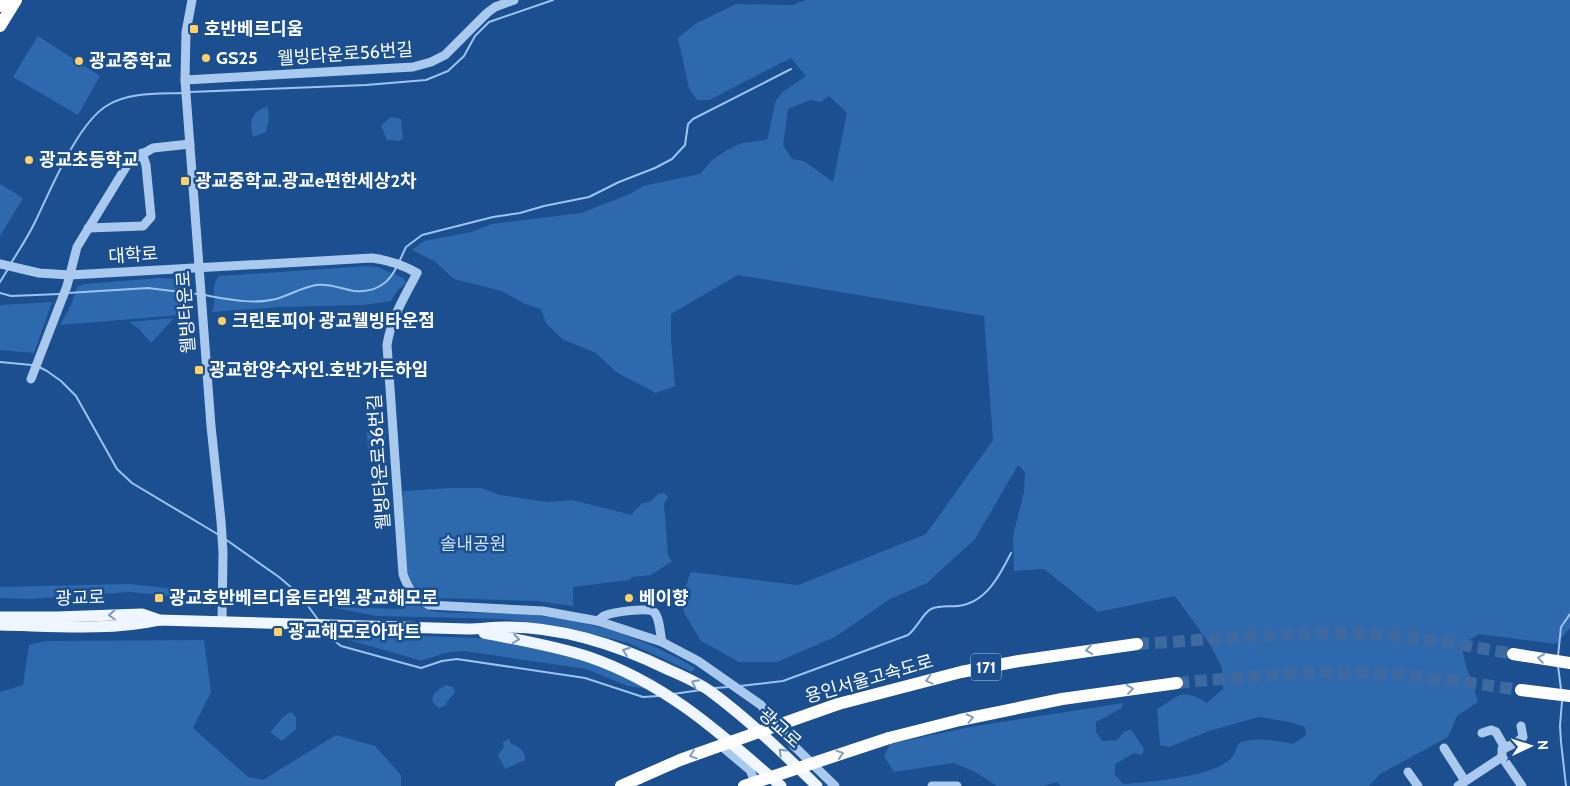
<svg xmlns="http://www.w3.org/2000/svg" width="1570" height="786" viewBox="0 0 1570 786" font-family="Cabin,'Noto Sans KR',sans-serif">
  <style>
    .green { fill: #2e69ad; fill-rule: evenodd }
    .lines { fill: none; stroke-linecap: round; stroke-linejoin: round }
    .stream { stroke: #9cc4f0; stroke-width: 2 }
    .highway-tunnel { stroke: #3d69a0; stroke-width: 12; stroke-dasharray: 12 6; stroke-linecap: butt }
    .minor { stroke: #a9c9ee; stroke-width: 9 }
    .major { stroke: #f0f6ff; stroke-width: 11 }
    .highway { stroke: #fff; stroke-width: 12 }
    .highway-bridge { stroke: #fff; stroke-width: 12 }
    .oneway { stroke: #7b9ac1 }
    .oneway2 { stroke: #829ec1 }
    .poi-dot { fill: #ffd166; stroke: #1b4f8f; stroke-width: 2 }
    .labels { text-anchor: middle; stroke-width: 5; stroke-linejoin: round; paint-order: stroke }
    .shield { fill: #1b4f8f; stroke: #bbcadd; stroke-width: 1 }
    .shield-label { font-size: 16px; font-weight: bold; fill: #fff }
    .poi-label { font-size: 18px; font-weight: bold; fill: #fff; stroke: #1b4f8f; text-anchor: start }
    .street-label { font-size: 18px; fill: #fff; stroke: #1b4f8f }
    .park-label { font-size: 18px; fill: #cfe3fa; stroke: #1b4f8f }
  </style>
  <rect width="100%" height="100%" fill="#1b4f8f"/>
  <g class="green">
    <path d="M805 0H1570V628L1556 644 1479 634 1462 644C1463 664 1473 682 1478 702L1457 716 1448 737 1380 774 1369 786H1061L1057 782 1043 786H997L973 771 953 763 894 772 884 756 890 744 970 727 1123 703 1122 708 1096 722V732L1102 741 1117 740 1124 732 1131 729 1144 749 1142 755 1134 753 1115 764V775L1123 784C1148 782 1217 777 1232 757 1235 753 1237 747 1239 743 1260 737 1272 740 1293 744L1306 735 1305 727 1290 722 1259 717 1209 731 1169 747 1160 745 1157 709C1180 695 1182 687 1207 703L1223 689 1222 668 1211 646 1175 596 1098 612 1044 569 1014 571 1013 536 1024 492 1025 472 1018 465 975 539 927 583 890 599 835 637 777 662H739L701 641 686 616 680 601 691 572 798 585 926 534 993 440 984 316 738 275 671 314V340L675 386 656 393 616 372 596 353 562 339 546 323 541 309 525 304 502 291 454 279 434 261 412 250 424 241 471 232 492 224 581 213 630 194 643 186 700 174 711 161 727 150 742 143 767 140 776 100 784 91 806 76 791 58 709 100H697L689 88 678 38 695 24 736 4 793 5ZM829 96 847 113 833 182 804 161 792 159 783 145 788 109 810 100 821 102Z"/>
    <polygon points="38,36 100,76 78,115 13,77"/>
    <path d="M268 107 269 121 267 125 266 132 253 137C249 122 251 110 268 107Z"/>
    <polygon points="391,117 401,119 403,138 399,141 387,140 381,125"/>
    <polygon points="0,184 23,198 0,236"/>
    <path d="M367 266 377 267 403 278 406 283 397 291 391 301 363 305 280 307 212 312C218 297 209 289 219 276Z"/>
    <polygon points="159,278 182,279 189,285 192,314 60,325 71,305 77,287 84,284"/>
    <polygon points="52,302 34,353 0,350 0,305"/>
    <polygon points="174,318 151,343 139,329 129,322"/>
    <polygon points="385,431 386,448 368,449 367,432"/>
    <path d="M451 488H481L500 495 548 502 572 500 632 515 635 510 643 503 650 502 658 494 664 493 668 497 664 504 668 556 672 561 651 575 632 577 629 580 573 587V606L536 601 437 598C424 595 415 589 409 577 403 564 400 507 403 491Z"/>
    <polygon points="128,584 207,592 201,599 130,592 28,599 0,598 0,587"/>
    <path d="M405 587C412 598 419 606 431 611 456 614 482 612 507 613 577 617 635 632 695 668L692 672 629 643 565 627 503 619 377 616 331 607 404 609 406 606Z"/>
    <polygon points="395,635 477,638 502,640 563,653 610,670 647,689 628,686 586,669 464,651 445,653 424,660 419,660 342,638"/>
    <polygon points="204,640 211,692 193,728 248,777 263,780 336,735 375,746 401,775 401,786 0,786 0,692 23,685 29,645 46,641"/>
    <path d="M446 685 453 687 455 692 446 703 447 705 439 708C425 698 436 691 446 685Z"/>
    <polygon points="291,712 296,717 296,729 282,741 270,732 284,716"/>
    <path d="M509 739 511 744C519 746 525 751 525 760L505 769 498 755 504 747 503 742Z"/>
  </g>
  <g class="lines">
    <g class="stream">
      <polyline points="190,92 366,85 426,80 448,71 464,56 475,36 489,22 553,0"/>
      <polyline points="399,262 406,247 422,235 493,217 520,213 544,206 589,197 619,182 655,168 672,159 685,145 688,124 693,119 791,69"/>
      <path d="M11 263C20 249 29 235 36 220 51 189 78 122 108 105 130 92 158 94 182 93"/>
      <polyline points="0,282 8,269"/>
      <polyline points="0,293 11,296 60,294"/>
      <polyline points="67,293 148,288 197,294"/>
      <path d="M204 295C227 299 253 305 276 299 290 295 303 287 316 285 330 283 341 289 354 291 374 293 389 284 397 266"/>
      <polyline points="0,362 32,365"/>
      <polyline points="39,367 47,371 61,381 76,396 117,469 132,483 219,535"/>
      <polyline points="225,539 279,577 300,595 319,621"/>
      <polyline points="325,629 331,638 341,646 421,668 442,661 457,659 585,678 643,697 659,696"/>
      <polyline points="1558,656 1561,627 1570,614"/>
      <polyline points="1558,666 1561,689"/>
      <path d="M740 686 783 681 908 635C917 628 923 613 931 609 940 605 948 607 958 606 986 603 1000 575 1011 553"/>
      <polyline points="715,688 728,687"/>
      <polyline points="673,694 701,690"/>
      <polyline points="1562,701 1560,726 1561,742 1566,786"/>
    </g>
    <g class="highway-tunnel">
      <path d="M1137 644C1213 640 1289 631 1365 634 1415 636 1464 645 1513 654"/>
      <path d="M1177 683C1239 677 1300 672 1362 673 1415 674 1469 683 1521 690"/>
    </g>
    <g class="minor">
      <polyline points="192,0 186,32 185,80 211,426 221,521 223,552 222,621"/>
      <polyline points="185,80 413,67 431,62 445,55 487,13 495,7 514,0"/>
      <polyline points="88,228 143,226 151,217 146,165 142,153"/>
      <path d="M0 264 39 273 70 275 372 258C388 260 403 265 417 273 405 296 391 318 387 345L403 574C408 589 415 598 429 605L543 611 598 621 662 642 698 661 761 705 794 746 835 786"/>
      <polyline points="31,379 67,286 77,247 129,162 153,148 190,144"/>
      <path d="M598 621C600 619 602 617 604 616 612 612 648 607 654 612 660 618 660 634 662 642"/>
      <polyline points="1482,733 1491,730 1496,732 1505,748"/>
      <polyline points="1444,748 1465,781"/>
      <polyline points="726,750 750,770 757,786"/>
      <polyline points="1502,757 1502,749 1516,743 1523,737 1521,726"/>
      <polyline points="1408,772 1418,786"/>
      <polyline points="932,786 957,786"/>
      <polyline points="1458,786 1502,757 1522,786"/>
    </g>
    <g class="major">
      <polyline points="0,617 57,617 142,614 159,620"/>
      <path d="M0 625C53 626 108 631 159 620L468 629C480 629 493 627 506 627 563 627 618 645 669 670 683 676 697 682 710 691 748 719 783 753 817 786"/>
      <path d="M484 633C519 640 555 646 589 657 667 684 720 733 781 786"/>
    </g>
    <g class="highway">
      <polyline points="0,6 3,0"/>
      <polyline points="0,26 16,0"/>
      <polyline points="1513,654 1570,663"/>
      <polyline points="1521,690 1570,696"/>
      <polyline points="838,704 961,672 1019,661 1137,644"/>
      <polyline points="889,738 960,720 1062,699 1177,683"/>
      <polyline points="621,786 639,778"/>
    </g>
    <g class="highway-bridge">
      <polyline points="639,778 680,760 838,704"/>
      <polyline points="744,786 889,738"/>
    </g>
  </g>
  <defs><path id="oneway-chevron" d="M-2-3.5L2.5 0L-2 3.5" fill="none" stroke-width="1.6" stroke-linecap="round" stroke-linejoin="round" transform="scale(1.25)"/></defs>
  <g class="oneway">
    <use href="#oneway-chevron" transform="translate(112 615) rotate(177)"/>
    <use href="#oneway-chevron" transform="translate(516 639) rotate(9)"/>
    <use href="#oneway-chevron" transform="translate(626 651) rotate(-160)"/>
    <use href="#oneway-chevron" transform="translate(695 683) rotate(-153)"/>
    <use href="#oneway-chevron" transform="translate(782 752) rotate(-136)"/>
  </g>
  <g class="oneway2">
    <use href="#oneway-chevron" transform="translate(1089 650) rotate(172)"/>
    <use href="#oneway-chevron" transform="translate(1541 658) rotate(-171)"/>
    <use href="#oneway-chevron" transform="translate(929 680) rotate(166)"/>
    <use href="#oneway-chevron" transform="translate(1130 689) rotate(-8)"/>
    <use href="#oneway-chevron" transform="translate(970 718) rotate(-12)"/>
    <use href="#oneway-chevron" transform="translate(840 754) rotate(-18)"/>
    <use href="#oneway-chevron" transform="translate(693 755) rotate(161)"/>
  </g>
  <g class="poi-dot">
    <rect x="189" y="24" width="10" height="10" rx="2.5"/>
    <circle cx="206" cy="58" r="5"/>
    <circle cx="79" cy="61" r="5"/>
    <circle cx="29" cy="160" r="5"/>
    <rect x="180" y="176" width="10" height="10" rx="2.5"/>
    <circle cx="222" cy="321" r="5"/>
    <rect x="194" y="365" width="10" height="10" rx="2.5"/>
    <rect x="154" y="593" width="10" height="10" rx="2.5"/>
    <circle cx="629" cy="598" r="5"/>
    <rect x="273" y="627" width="10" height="10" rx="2.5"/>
  </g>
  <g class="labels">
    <rect class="shield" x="971" y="653.5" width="30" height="27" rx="4"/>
    <g class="shield-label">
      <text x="986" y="673">171</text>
    </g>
    <g class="poi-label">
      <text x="204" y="35">호반베르디움</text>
      <text x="216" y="64">GS25</text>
      <text x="89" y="67">광교중학교</text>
      <text x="39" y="166">광교초등학교</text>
      <text x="195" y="187">광교중학교.광교e편한세상2차</text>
      <text x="232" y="327">크린토피아 광교웰빙타운점</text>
      <text x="209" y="376">광교한양수자인.호반가든하임</text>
      <text x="169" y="604">광교호반베르디움트라엘.광교해모로</text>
      <text x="639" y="604">베이향</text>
      <text x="288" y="638">광교해모로아파트</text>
    </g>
    <g class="street-label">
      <text transform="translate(345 54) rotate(-4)" y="6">웰빙타운로56번길</text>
      <text transform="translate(133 255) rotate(-4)" y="6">대학로</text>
      <text transform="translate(186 312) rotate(-94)" y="6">웰빙타운로</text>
      <text transform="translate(379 462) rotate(-94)" y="6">웰빙타운로36번길</text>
      <text transform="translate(80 598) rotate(-2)" y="6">광교로</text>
      <text transform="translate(869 679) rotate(-16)" y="6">용인서울고속도로</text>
      <text transform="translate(780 728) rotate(42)" y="6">광교로</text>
    </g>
    <g class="park-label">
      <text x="473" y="550">솔내공원</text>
    </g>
  </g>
  <g transform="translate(1530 746) rotate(86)" stroke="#1b4f8f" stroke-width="4" paint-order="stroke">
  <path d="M0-4L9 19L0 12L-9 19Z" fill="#ffffff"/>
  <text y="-8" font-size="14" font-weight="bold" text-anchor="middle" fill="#ffffff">N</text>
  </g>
</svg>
